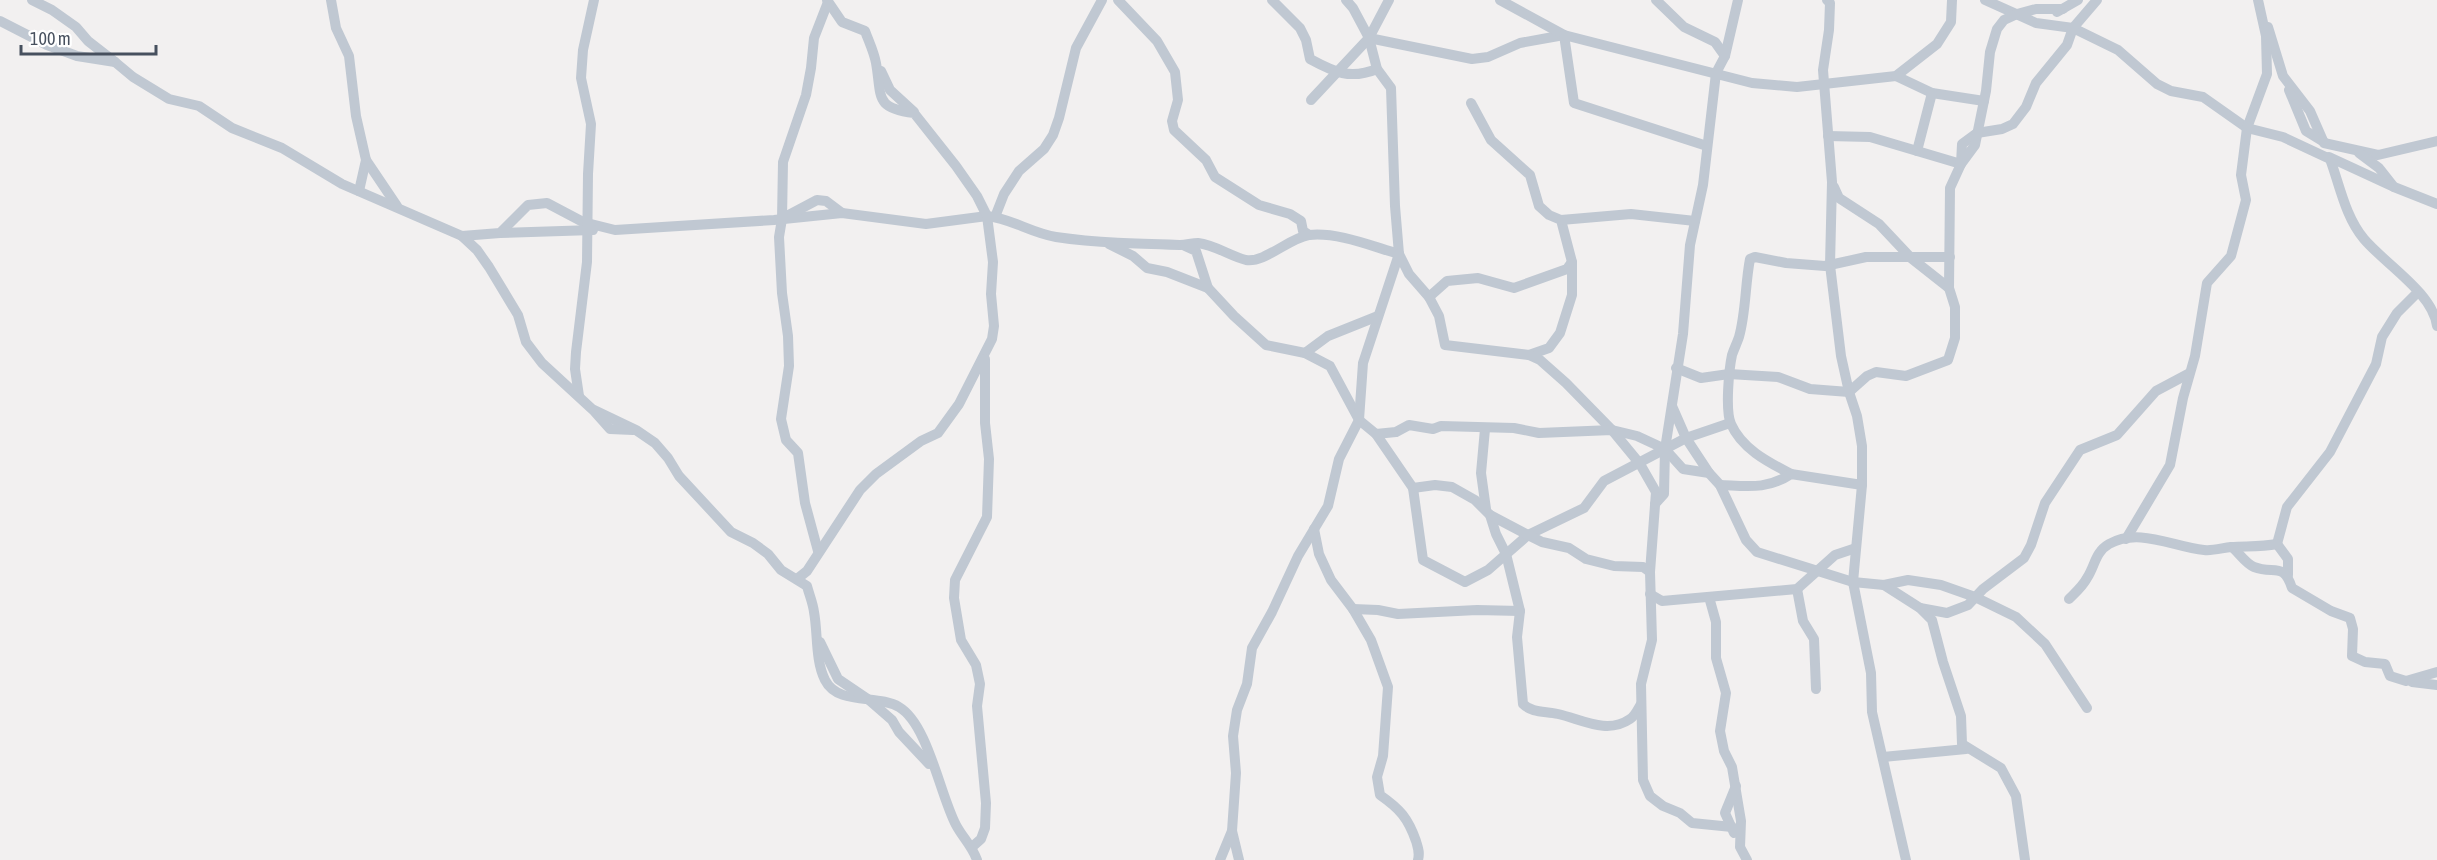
<svg xmlns="http://www.w3.org/2000/svg" width="2437" height="860" viewBox="0 0 2437 860" font-family="'Asap Condensed',sans-serif">
  <style>
    .lines { fill: none; stroke-linecap: round; stroke-linejoin: round }
    .minor { stroke: #c0c8d2; stroke-width: 10 }
  </style>
  <rect width="100%" height="100%" fill="#f2f0f0"/>
  <g class="lines">
    <g class="minor">
      <polyline points="32,0 52,10 76,27 88,41 115,62"/>
      <polyline points="331,0 336,28 349,56 356,116 366,160 359,191"/>
      <polyline points="1118,0 1157,41 1175,72 1178,100 1172,121 1174,130 1206,160 1215,177 1259,205 1290,214 1301,221 1303,231 1309,235"/>
      <path d="M1272 0 1300 28 1306 40 1310 59C1334 72 1350 80 1377 69"/>
      <polyline points="1346,0 1353,8 1369,38 1472,59 1488,57 1520,43 1564,35"/>
      <polyline points="1389,0 1369,38 1377,69 1391,88 1395,206 1399,254 1409,274 1429,297 1447,281 1478,278 1514,288 1567,269 1572,262"/>
      <polyline points="1500,0 1564,35 1752,83 1797,87 1896,76 1937,44 1951,22 1952,0"/>
      <polyline points="1656,0 1684,27 1715,42 1725,56"/>
      <polyline points="1827,0 1830,3 1829,30 1823,70 1832,182 1830,265 1841,356 1849,392 1857,416 1862,446 1862,485 1853,582 1871,673 1872,712 1906,860"/>
      <path d="M1985 0 2036 23 2073 28 2118 50 2157 84 2171 91 2203 97 2247 128 2283 137 2330 159C2340 186 2345 216 2364 239 2385 264 2433 293 2437 326"/>
      <polyline points="2057,12 2078,0"/>
      <path d="M0 21 47 45 77 56 115 62 133 77 169 99 199 106 232 128 282 148 342 184 462 236 500 233 528 205 547 203 583 222 615 230 774 220 842 213 926 224 987 216C1010 218 1031 233 1056 237 1097 243 1139 244 1180 245 1186 245 1192 243 1198 243 1215 245 1230 256 1246 260 1265 263 1289 238 1309 235 1338 232 1371 246 1399 254"/>
      <polyline points="2268,27 2283,76 2310,111 2324,143 2378,155 2437,141"/>
      <polyline points="1564,35 1574,103 1707,146"/>
      <polyline points="881,71 890,90 914,112"/>
      <polyline points="1896,76 1932,93 1984,101"/>
      <polyline points="2289,90 2306,131 2324,142"/>
      <polyline points="1311,100 1369,38"/>
      <polyline points="1471,103 1491,140 1530,175 1539,206 1549,215 1561,220 1572,262 1572,295 1560,333 1549,348 1529,355"/>
      <polyline points="1828,136 1870,137 1961,164 1962,144 1977,133 2002,129 2013,124 2026,107 2036,83 2067,45 2073,28 2097,0"/>
      <polyline points="1917,151 1932,93"/>
      <polyline points="2359,153 2379,168 2394,187 2437,204"/>
      <polyline points="2329,157 2394,187"/>
      <polyline points="366,160 397,206"/>
      <polyline points="1834,187 1839,198 1879,224 1911,258 1949,288"/>
      <polyline points="785,217 817,200 826,201 842,213"/>
      <polyline points="995,217 1004,194 1019,171 1044,149 1053,135 1059,118 1076,48 1102,0"/>
      <polyline points="1561,220 1631,214 1695,221"/>
      <polyline points="500,233 593,230"/>
      <path d="M462 236 477 250 489 267 518 315 526 342 542 363 592 409 636 430 655 443 668 458 679 476 731 532 753 543 768 554 781 570 807 586C809 594 813 603 814 612 818 633 815 660 825 680 838 706 878 694 899 707 928 724 940 795 956 825 963 838 972 846 977 860"/>
      <polyline points="1109,244 1133,256 1147,268 1167,272 1208,288"/>
      <polyline points="1185,246 1196,251 1208,288 1234,316 1266,345 1305,353 1330,366 1359,420 1376,434 1413,488 1423,560 1465,582 1488,570 1528,535 1584,508 1604,481 1686,438 1730,423"/>
      <polyline points="1429,297 1439,316 1445,345 1529,355 1540,360 1566,383 1612,430 1640,464 1656,492 1650,572"/>
      <polyline points="1305,353 1328,336 1378,316"/>
      <polyline points="1676,368 1701,378 1729,374 1778,377 1810,389 1849,392 1867,376 1876,372 1906,376 1948,360 1955,338 1955,307 1949,288 1950,188 1961,164 1975,145 1986,91 1990,52 1997,29 2004,20 2017,14 2036,9 2063,9"/>
      <polyline points="579,396 575,369 576,352 587,262 588,174 591,124 581,78 583,50 594,0"/>
      <polyline points="1672,406 1686,438 1709,473"/>
      <polyline points="594,411 610,429 633,430"/>
      <polyline points="1485,429 1481,473 1486,509"/>
      <polyline points="1376,434 1396,432 1409,425 1433,429 1441,426 1514,428 1539,433 1612,430 1637,436 1665,449 1683,469 1709,473 1720,485 1746,540 1757,552 1853,582 1884,585 1908,580 1941,585 1975,597 2016,617 2045,644 2087,708"/>
      <path d="M1791 474C1768 462 1742 449 1731 424 1725 411 1729 369 1732 355 1734 349 1737 343 1739 337 1746 312 1745 285 1750 259L1755 257 1786 263 1825 266 1866 257H1950"/>
      <path d="M1720 485C1747 486 1767 490 1791 474L1862 485"/>
      <path d="M1413 488 1435 485 1452 487 1475 500 1490 515 1496 534 1506 554 1520 611 1517 637 1523 704C1532 713 1545 711 1558 714 1581 719 1607 735 1630 719 1635 716 1638 709 1641 704"/>
      <polyline points="1655,504 1664,494 1665,449 1683,334 1690,245 1703,185 1716,73 1725,56 1738,0"/>
      <polyline points="1490,515 1528,535 1542,542 1569,548 1586,559 1614,566 1643,567 1650,572 1652,640 1641,684 1643,780 1650,796 1663,806 1680,813 1692,823 1732,827"/>
      <path d="M1314 529 1319 554 1331 580 1353 609 1371 640 1388 687 1383 756 1377 777 1380 795C1400 809 1408 818 1416 841 1418 848 1420 852 1418 860"/>
      <polyline points="2126,539 2170,465 2183,398 2195,356 2207,283 2231,256 2246,200 2241,175 2247,128 2267,74 2266,36 2258,0"/>
      <polyline points="2277,544 2287,507 2330,452 2376,364 2382,337 2397,313 2418,292"/>
      <polyline points="2277,544 2288,559 2288,575"/>
      <path d="M2232 547C2239 553 2246 564 2254 567 2274 575 2283 561 2292 588L2331 611 2350 618 2353 629 2352 656 2365 662 2385 664 2390 676 2406 681 2437 672"/>
      <polyline points="818,551 805,503 798,453 786,440 781,419 789,366 788,336 782,293 779,237 782,219 783,162 806,95 811,68 814,38 828,2"/>
      <path d="M797 579 807 571 860 490 876 474 921 441 938 433 959 404 992 339 994 326 991 294 993 262 987 216 977 196 956 166 914 113C874 108 882 97 876 63 874 52 869 42 865 31L842 22 827 0"/>
      <polyline points="1884,585 1920,608 1932,620 1943,662 1961,716 1962,744 2001,768 2016,796 2025,860"/>
      <polyline points="1797,589 1803,621 1814,639 1816,689"/>
      <polyline points="1650,594 1662,601 1797,589 1835,555 1856,548"/>
      <polyline points="1709,597 1716,622 1716,658 1726,693 1720,731 1724,751 1732,767 1741,821 1740,847 1747,860"/>
      <path d="M2069 599C2075 593 2083 586 2087 578 2095 566 2095 552 2109 544 2139 527 2173 547 2204 550 2213 551 2222 548 2231 547 2247 546 2261 547 2277 544"/>
      <polyline points="1920,608 1947,613 1968,605 1983,589 2024,558 2031,545 2045,503 2080,450 2117,435 2156,391 2188,374"/>
      <polyline points="1353,609 1378,610 1398,614 1477,610 1520,611"/>
      <polyline points="820,642 838,679 869,700 892,720 899,732 929,764"/>
      <polyline points="2412,682 2437,685"/>
      <polyline points="1883,757 1966,749"/>
      <polyline points="1232,831 1239,860"/>
      <polyline points="1734,833 1725,813 1736,786"/>
      <polyline points="972,847 981,839 985,828 986,803 977,706 980,684 976,665 961,640 954,598 955,580 987,517 989,459 985,423 985,359"/>
      <polyline points="1220,860 1232,831 1236,773 1233,736 1237,710 1247,684 1252,648 1272,612 1298,556 1328,506 1339,459 1359,420 1363,363 1399,254"/>
    </g>
  </g>
  <path d="M21 45v9h135v-9" fill="none" stroke="#47505e" stroke-width="3"/>
  <text x="30" y="45" font-size="18" fill="#47505e" stroke="#ffffff" stroke-width="4.5" paint-order="stroke">100 m</text>
</svg>
